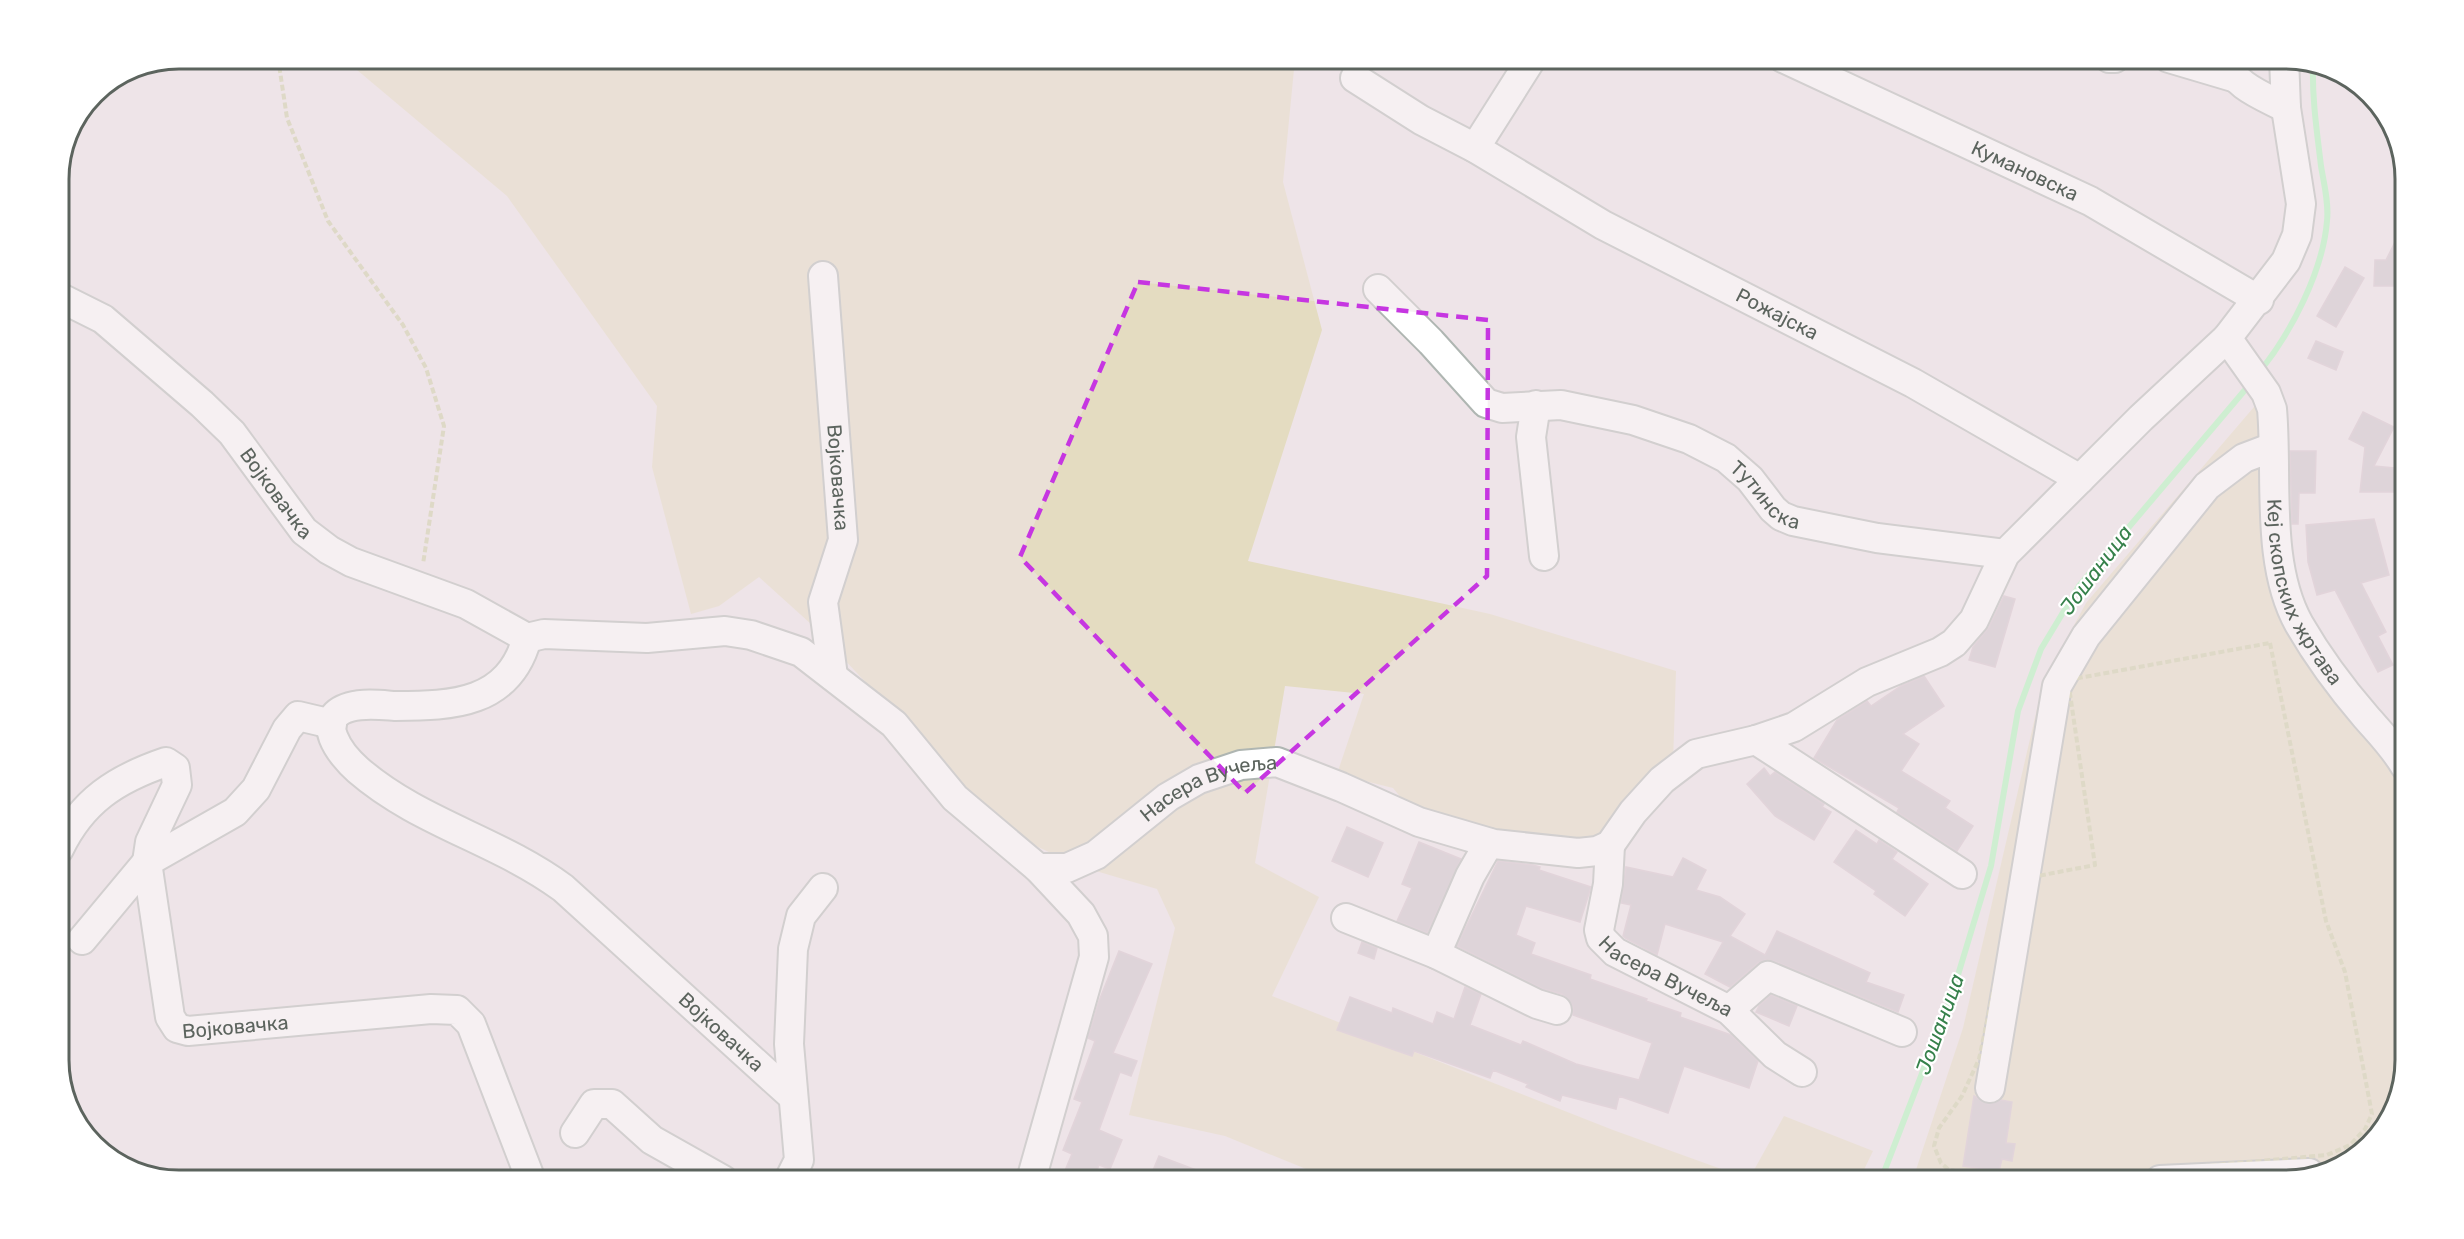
<svg xmlns="http://www.w3.org/2000/svg" width="2464" height="1239" viewBox="0 0 2464 1239" font-family="Rubik,sans-serif">
  <style>
    .green { fill: #e4dcc1 }
    .lines { fill: none; stroke-linecap: round; stroke-linejoin: round }
    .stream { stroke: #a6fbb7; stroke-width: 6 }
    .building { fill: #cbc2c7; stroke: #d2c2cb; stroke-width: 1.5 }
    .minor-casing { stroke: #afb6b2; stroke-width: 32 }
    .path { stroke: #cacc9f; stroke-width: 4; stroke-dasharray: 6 3; stroke-linecap: butt }
    .minor { stroke: #fff; stroke-width: 28 }
    .marked { fill: none; stroke: #c636e1; stroke-width: 4.5; stroke-dasharray: 12 8; stroke-linejoin: round }
    .labels { text-anchor: middle; stroke-width: 4.5; stroke-linejoin: round; paint-order: stroke }
    .street-label { font-size: 20px; fill: #5c645e; stroke: #fff }
    .water-label { font-size: 21px; font-style: italic; fill: #36814b; stroke: #fff }
    .rim { fill: none; stroke: #5c645e; stroke-width: 3 }
  </style>
  <rect width="100%" height="100%" fill="#eee4e8"/>
  <g class="green">
    <polygon points="344,59 1295,59 1283,182 1322,330 1248,561 1490,614 1676,671 1673,762 1631,806 1586,846 1417,817 1393,788 1337,774 1364,694 1285,686 1255,863 1319,897 1272,996 1613,1130 1749,1179 1784,1116 1873,1151 1859,1180 1333,1180 1225,1136 1129,1115 1175,928 1157,889 1079,866 1006,832 811,624 759,577 719,606 691,614 652,467 657,406 507,196"/>
    <polygon points="2266,393 2285,585 2397,757 2398,841 2405,930 2405,1060 2393,1113 2352,1160 2336,1165 2099,1180 1913,1179 1963,1028 2043,683 2086,603"/>
  </g>
  <g class="lines">
    <g class="stream">
      <path d="M2260 371C2291 333 2323 271 2327 221 2329 203 2324 184 2321 166 2317 132 2312 99 2313 65"/>
      <polyline points="1881,1180 1951,998 1991,866 2018,711 2041,649 2079,586 2250,384"/>
    </g>
  </g>
  <g class="building">
    <polygon points="2405,222 2405,286 2374,286 2375,260 2386,260"/>
    <polygon points="2345,267 2364,278 2336,327 2317,316"/>
    <polygon points="2316,341 2343,352 2336,370 2308,358"/>
    <polygon points="2363,412 2394,427 2374,466 2405,469 2405,492 2360,492 2365,447 2349,439"/>
    <polygon points="2290,451 2316,451 2315,493 2299,493 2298,524 2292,524"/>
    <polygon points="2374,519 2389,575 2361,583 2386,632 2378,636 2393,665 2378,672 2335,590 2317,595 2308,562 2306,525"/>
    <polygon points="2004,596 2015,599 1995,667 1969,660 1973,647 1989,627"/>
    <polygon points="1924,676 1944,706 1903,734 1919,744 1901,771 1950,801 1945,808 1973,826 1957,851 1897,812 1899,808 1814,758 1837,720 1867,701 1871,706 1901,686"/>
    <polygon points="1764,768 1770,776 1775,772 1824,804 1822,807 1831,812 1814,840 1775,816 1747,784"/>
    <polygon points="1347,827 1383,843 1368,877 1332,861"/>
    <polygon points="1856,830 1877,844 1879,840 1897,852 1892,859 1928,884 1905,916 1874,894 1876,891 1834,862"/>
    <polygon points="1419,842 1461,859 1427,933 1397,921 1412,888 1402,884"/>
    <polygon points="1683,858 1706,870 1696,890 1720,897 1745,914 1730,936 1765,955 1777,931 1870,973 1866,982 1904,995 1898,1012 1774,961 1765,960 1758,963 1730,987 1705,974 1723,942 1665,924 1657,955 1625,938 1623,936 1631,905 1621,903 1626,867 1673,877"/>
    <polygon points="1498,861 1533,865 1540,867 1539,870 1591,887 1580,922 1526,906 1516,935 1535,943 1531,954 1591,975 1590,979 1647,999 1646,1001 1681,1013 1680,1017 1731,1035 1758,1061 1749,1088 1684,1066 1668,1113 1619,1096 1616,1109 1562,1095 1560,1101 1526,1087 1528,1084 1493,1070 1490,1078 1414,1051 1412,1056 1337,1030 1350,997 1392,1013 1393,1008 1433,1024 1437,1012 1454,1019 1465,987 1481,994 1470,1025 1521,1045 1523,1041 1576,1064 1639,1080 1652,1043 1573,1015 1573,1006 1562,994 1543,989 1457,946"/>
    <polygon points="1362,942 1377,948 1374,959 1358,953"/>
    <polygon points="1119,951 1152,964 1113,1053 1137,1061 1131,1076 1120,1072 1099,1130 1122,1140 1110,1169 1099,1165 1093,1180 1061,1180 1072,1154 1063,1150 1082,1102 1074,1099 1095,1041 1088,1038 1099,1001"/>
    <polygon points="1771,995 1797,1006 1789,1026 1756,1012 1759,1006"/>
    <polygon points="1974,1096 1988,1104 2001,1100 2012,1102 2006,1143 2015,1144 2012,1161 2002,1159 1999,1171 1963,1166"/>
    <polygon points="1159,1156 1220,1179 1220,1180 1149,1180"/>
  </g>
  <g class="lines">
    <g class="minor-casing">
      <g id="minor">
        <path id="s1" d="M1783 58 2090 201 2259 300"/>
        <polyline points="2109,58 2115,58"/>
        <polyline points="2169,58 2233,77"/>
        <path d="M2223 58C2234 86 2261 95 2286 108"/>
        <path id="s2" d="M1355 78 1421 120 1475 148 1603 225 1913 383 2080 479"/>
        <polyline points="1475,148 1532,58"/>
        <path id="s3" d="M823 276 843 540 823 602 833 676"/>
        <path id="s4" d="M1378 289 1431 342 1486 403 1502 408 1561 405 1633 420 1689 439 1726 458 1750 479 1773 509 1781 516 1793 521 1877 538 2005 554"/>
        <path id="s5" d="M59 297 103 319 202 404 232 433 304 531 329 550 351 562 466 604 527 638 544 634 647 638 725 631 751 635 801 652 894 724 955 798 1038 868 1081 914 1093 936 1094 957 1031 1180"/>
        <path id="s6" d="M2227 338 2266 393 2272 409C2278 476 2265 563 2299 624 2318 657 2341 688 2366 717 2380 733 2394 747 2405 766"/>
        <polyline points="1536,405 1531,437 1544,556"/>
        <path id="s7" d="M527 638C509 704 453 706 395 706 381 705 364 703 350 707 311 718 342 756 358 770 419 823 498 840 563 888L792 1096"/>
        <polyline points="1756,740 1962,874"/>
        <path id="s8" d="M1610 845 1608 884 1599 930 1601 938 1615 952 1729 1010 1775 1055 1802 1072"/>
        <path id="s9" d="M59 849C82 801 116 779 166 762L175 768 177 785 150 842 147 862 170 1017 177 1028 188 1031 431 1009 457 1010 471 1024 531 1180"/>
        <path id="s10" d="M1038 868H1067L1096 855 1168 797 1199 779 1241 765 1277 762 1341 787 1419 822 1494 844 1578 853 1597 851 1610 845 1633 812 1662 780 1696 754 1756 740 1794 727 1867 682 1940 652 1954 643 1974 620 2005 554 2141 418 2227 338 2286 261 2297 235 2301 204 2286 108 2284 58"/>
        <polyline points="1346,918 1436,954 1537,1004 1557,1010"/>
        <polyline points="82,940 147,862 235,812 256,789 287,729 298,716 332,724"/>
        <polyline points="1436,954 1470,876 1489,843"/>
        <polyline points="1729,1010 1768,976 1902,1032"/>
        <polyline points="1990,1088 2057,686 2086,636 2207,486 2244,458 2273,447"/>
        <polyline points="575,1133 594,1104 612,1104 652,1140 723,1180"/>
        <polyline points="789,1180 799,1160 789,1044 793,949 801,916 823,888"/>
        <polyline points="2160,1180 2309,1173"/>
      </g>
    </g>
    <g class="path">
      <polyline points="278,58 287,118 328,221 403,325 426,368 444,426 423,564"/>
      <polygon points="2270,643 2326,921 2345,972 2372,1114 2365,1129 2350,1145 2327,1155 2048,1180 2002,1178 1949,1170 1941,1163 1934,1146 1939,1128 1962,1096 1979,1059 2017,880 2095,865 2068,680"/>
    </g>
    <use href="#minor" class="minor"/>
  </g>
  <path d="M0 0H2464V1239H0ZM1138 282 1488 320 1487 576 1245 793 1020 557Z" fill="#eee4e8" fill-opacity=".55" fill-rule="evenodd"/>
  <path class="marked" d="M1138 282 1488 320 1487 576 1245 793 1020 557Z"/>
  <g class="labels">
    <g class="street-label">
      <text dy="7" stroke="none"><textPath href="#s1" startOffset="267">Кумановска</textPath></text>
      <text dy="7" stroke="none"><textPath href="#s2" startOffset="484">Рожајска</textPath></text>
      <text dy="7" stroke="none"><textPath href="#s3" startOffset="202">Војковачка</textPath></text>
      <text dy="7" stroke="none"><textPath href="#s5" startOffset="296">Војковачка</textPath></text>
      <text dy="7" stroke="none"><textPath href="#s4" startOffset="462">Тутинска</textPath></text>
      <text dy="7" stroke="none"><textPath href="#s6" startOffset="274">Кеј скопских жртава</textPath></text>
      <text dy="7" stroke="none"><textPath href="#s10" startOffset="195">Насера Вучеља</textPath></text>
      <text dy="7" stroke="none"><textPath href="#s8" startOffset="170">Насера Вучеља</textPath></text>
      <text dy="7" stroke="none"><textPath href="#s9" startOffset="482">Војковачка</textPath></text>
      <text dy="7" stroke="none"><textPath href="#s7" startOffset="741">Војковачка</textPath></text>
    </g>
    <g class="water-label">
      <text transform="translate(2096 570) rotate(-53)" y="7">Јошаница</text>
      <text transform="translate(1940 1024) rotate(-70)" y="7">Јошаница</text>
    </g>
  </g>
  <path d="M0 0H2464V1239H0ZM179 69H2285A110 110 0 0 1 2395 179V1060A110 110 0 0 1 2285 1170H179A110 110 0 0 1 69 1060V179A110 110 0 0 1 179 69Z" fill="#fff" fill-rule="evenodd"/>
  <path class="rim" d="M179 69H2285A110 110 0 0 1 2395 179V1060A110 110 0 0 1 2285 1170H179A110 110 0 0 1 69 1060V179A110 110 0 0 1 179 69Z"/>
</svg>
